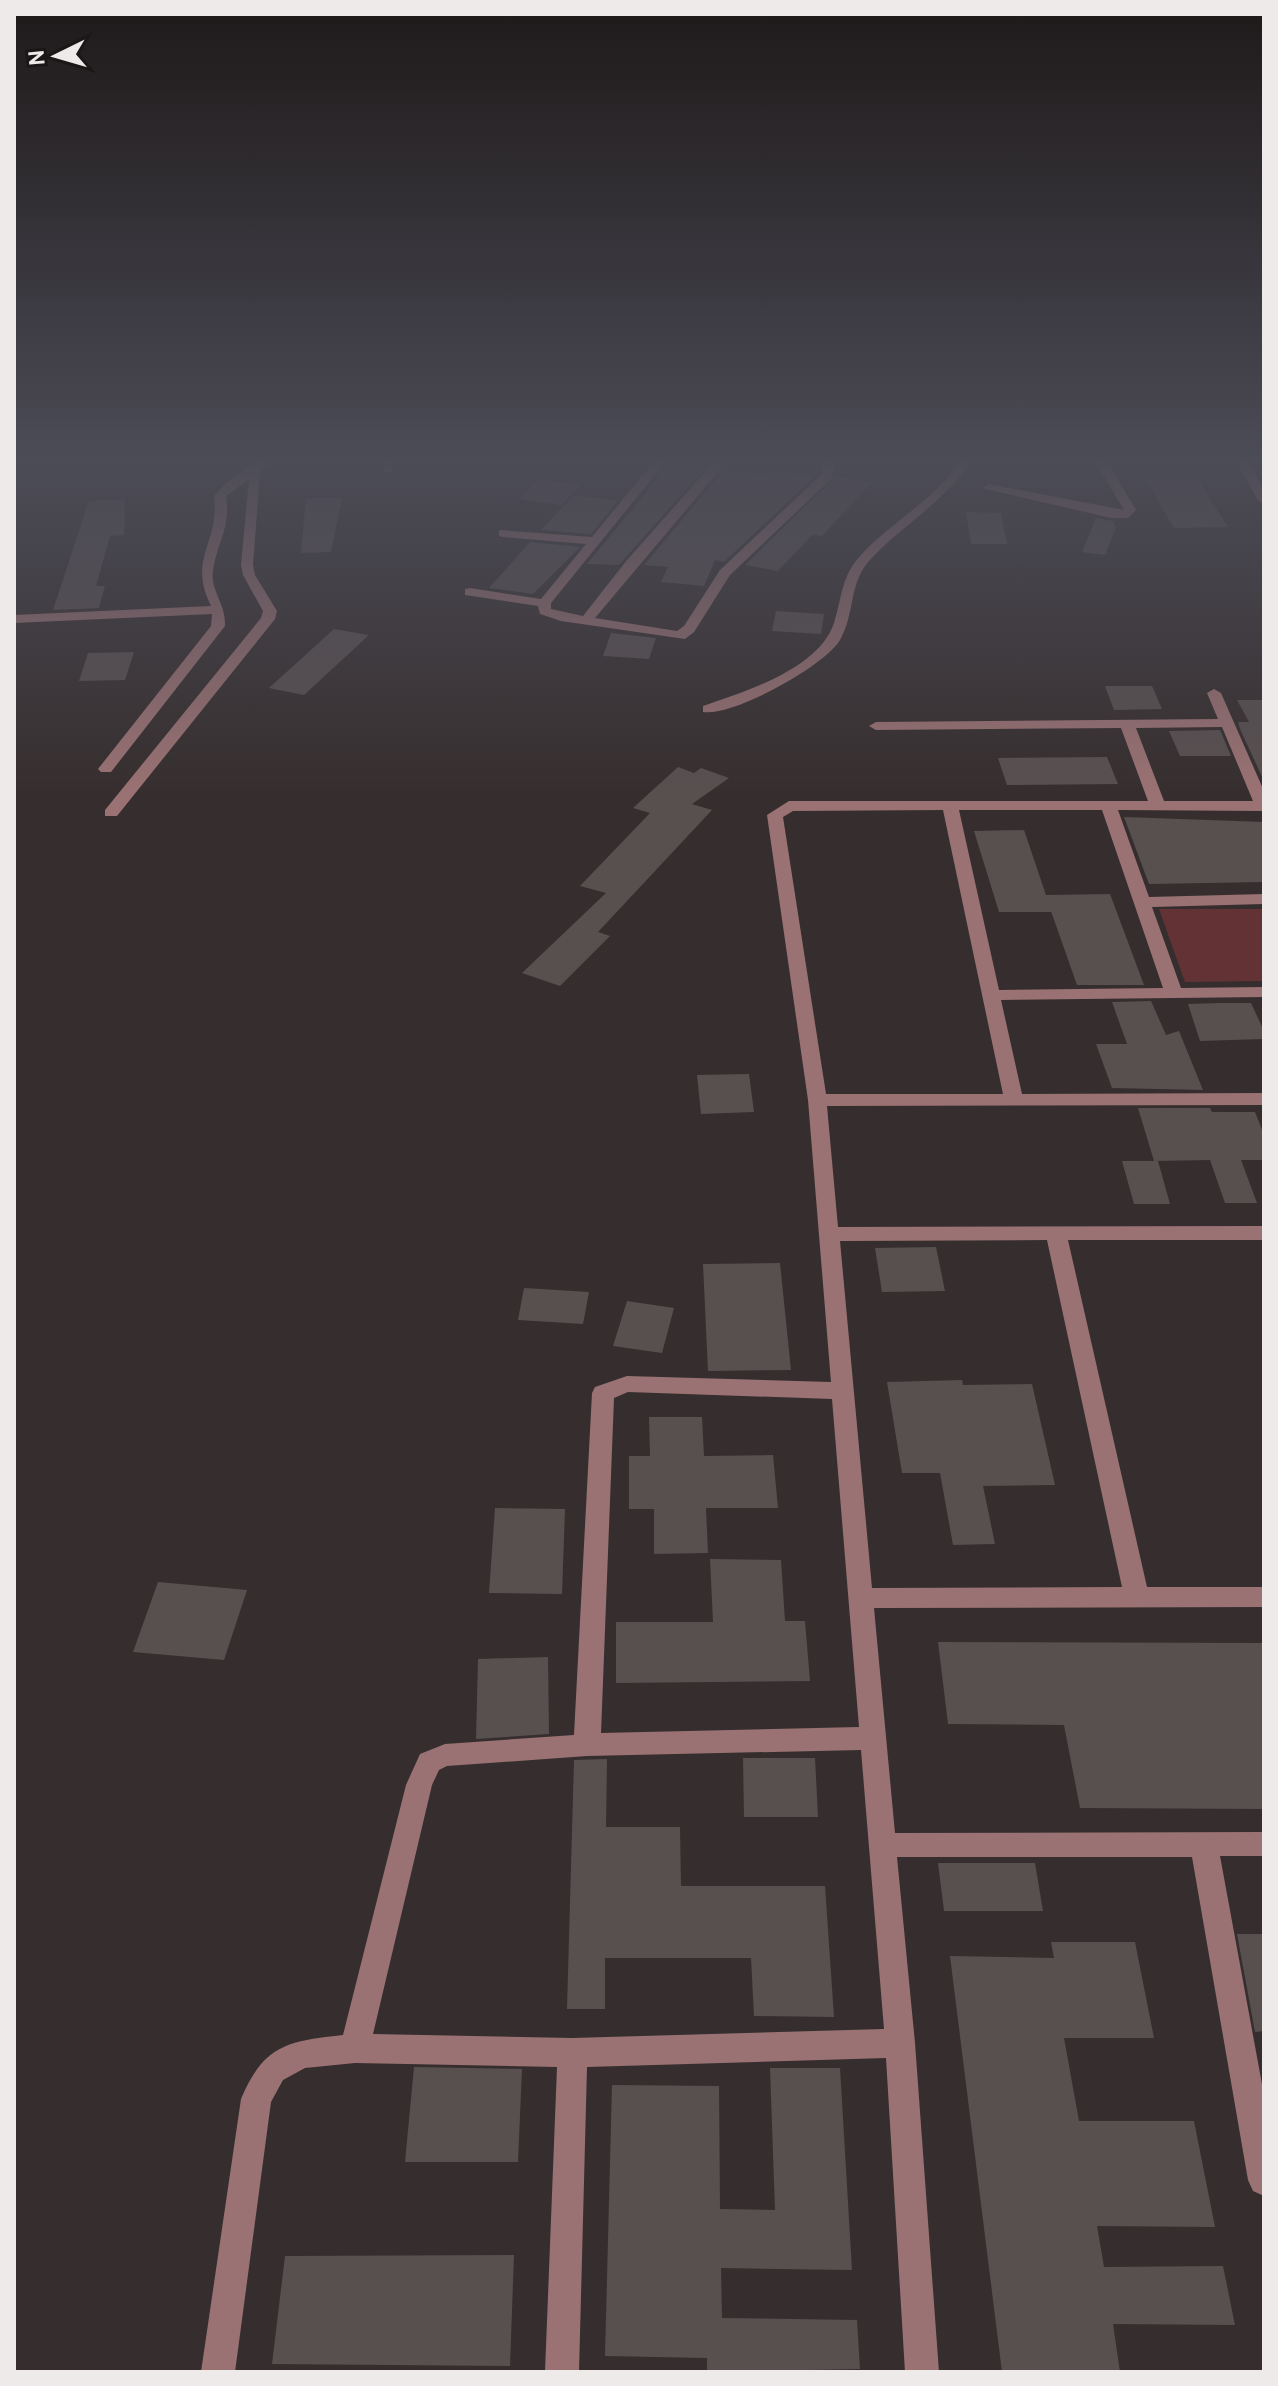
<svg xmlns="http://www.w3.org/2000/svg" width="1278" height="2386" viewBox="0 0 1278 2386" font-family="Overpass,sans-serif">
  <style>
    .green { fill: #633234 }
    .building { fill: #584f4f }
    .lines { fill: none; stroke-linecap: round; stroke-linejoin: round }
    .minor { fill: #9b7273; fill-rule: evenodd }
  </style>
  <rect width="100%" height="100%" fill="#362e2e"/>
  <polygon class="green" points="1159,909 1264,909 1264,981 1185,982"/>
  <g class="building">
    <polygon points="669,465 704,469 619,565 587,564"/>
    <polygon points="723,471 767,475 769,471 815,476 724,562 715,560 704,586 661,582 668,567 644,565"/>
    <polygon points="836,476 872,482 822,536 812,535 778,571 745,565"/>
    <polygon points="538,479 581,485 562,505 519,499"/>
    <polygon points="1146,480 1198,480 1228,527 1174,528"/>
    <polygon points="574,495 618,501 591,534 541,530"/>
    <polygon points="306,498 342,498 331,552 301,553"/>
    <polygon points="125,499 124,535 110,536 96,586 105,586 99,608 53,610 89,501"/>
    <polygon points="966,512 1001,513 1007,544 971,544"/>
    <polygon points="1096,518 1113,521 1116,527 1105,555 1082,552"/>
    <polygon points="530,542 580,547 533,594 489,588"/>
    <polygon points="776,611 824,614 821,634 772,631"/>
    <polygon points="334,629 369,635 304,695 269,688"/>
    <polygon points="611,633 656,638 649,659 603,656"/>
    <polygon points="134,652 125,680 79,681 88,653"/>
    <polygon points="1105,686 1152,686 1162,709 1114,710"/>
    <polygon points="1237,700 1264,700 1264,781 1240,729 1238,722 1249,722"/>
    <polygon points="1220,730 1231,756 1180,756 1169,731"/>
    <polygon points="1107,757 1118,784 1007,785 998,758"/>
    <polygon points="678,767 694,773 701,768 729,778 692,804 712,810 598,932 610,936 560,986 522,973 606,893 580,886 650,813 633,808"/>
    <polygon points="1124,817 1264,822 1264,882 1149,884"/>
    <polygon points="1024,830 1046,895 1110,894 1144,985 1077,985 1046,897 1052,912 999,912 974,831"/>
    <polygon points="1151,1001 1166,1035 1179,1031 1203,1090 1112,1088 1096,1044 1127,1044 1112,1002"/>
    <polygon points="1220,1003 1251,1003 1264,1031 1264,1039 1200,1041 1188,1004"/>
    <polygon points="749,1074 754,1112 701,1114 697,1075"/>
    <polygon points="1138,1108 1210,1108 1212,1112 1255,1112 1264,1135 1264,1160 1241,1160 1257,1203 1225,1203 1210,1160 1154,1161"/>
    <polygon points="1122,1161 1158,1161 1170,1204 1134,1204"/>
    <polygon points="936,1247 945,1291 882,1292 875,1248"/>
    <polygon points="780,1263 791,1370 708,1371 703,1264"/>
    <polygon points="524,1288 589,1292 583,1324 518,1320"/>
    <polygon points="627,1301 674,1308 662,1353 613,1346"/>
    <polygon points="962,1380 963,1385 1032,1384 1055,1485 983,1486 995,1544 953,1545 940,1473 902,1473 887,1382"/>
    <polygon points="649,1417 702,1417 704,1456 773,1455 778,1508 706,1508 708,1553 654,1554 654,1509 629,1509 629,1456 650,1456"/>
    <polygon points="495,1508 565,1509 562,1594 489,1593"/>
    <polygon points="710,1559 781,1560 785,1621 805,1621 810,1681 616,1683 616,1622 713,1622"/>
    <polygon points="158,1582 247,1590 224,1660 133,1652"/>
    <polygon points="938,1642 1264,1643 1264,1809 1080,1808 1064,1725 948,1724"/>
    <polygon points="548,1657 549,1734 476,1739 478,1659"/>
    <polygon points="743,1758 815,1758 818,1817 744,1817"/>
    <polygon points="607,1759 606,1827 680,1827 681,1886 825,1886 834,2017 754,2016 751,1958 605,1958 605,2009 567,2009 574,1760"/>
    <polygon points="938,1863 1035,1863 1043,1911 944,1911"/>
    <polygon points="1237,1934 1264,1934 1264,2031 1255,2032"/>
    <polygon points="1051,1942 1135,1942 1154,2038 1064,2038 1079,2121 1194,2121 1215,2227 1097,2226 1104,2267 1223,2266 1235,2325 1113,2324 1120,2372 1002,2372 950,1956 1054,1958"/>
    <polygon points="414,2067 522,2069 518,2162 405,2162"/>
    <polygon points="770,2068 840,2068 852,2270 721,2268 722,2318 857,2320 860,2369 707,2372 707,2358 605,2356 612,2085 719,2086 720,2209 775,2210"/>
    <polygon points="514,2255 510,2366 272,2364 285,2256"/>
  </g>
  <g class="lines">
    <g class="minor">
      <path d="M260 460H272L260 472 253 565 255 575 277 611 275 619 117 816H105V810L261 618 263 611 243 575 241 565 249 479 226 496C231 528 217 542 213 571 210 590 226 604 225 626L111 772H101L98 769 211 626 212 614 14 623V615L211 606C187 558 220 544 214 496L226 483Z"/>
      <polygon points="383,460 395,460 392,472 384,472"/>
      <polygon points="655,460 667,460 551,603 551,609 583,616 627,560 716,460 728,460 595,618 677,631 684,626 720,570 821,475 825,460 837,460 831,479 730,575 694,632 685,639 561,621 540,614 538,606 465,595 465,589 470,588 541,599 586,544 503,537 499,536 499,530 592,537"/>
      <path d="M957 460H1188L1183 463H1108L1136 510 1128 518H1111L982 488 988 484 1124 510 1096 463H970C943 503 901 526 869 561 849 583 855 614 840 640 825 666 732 717 703 712V706C744 692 819 669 834 623 842 598 841 576 861 555 891 522 933 501 959 463Z"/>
      <polygon points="1235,460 1247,460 1264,490 1264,504 1258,500"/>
      <path d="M1214 689 1221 693 1264 791V811L1118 810 1149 897 1264 894V904L1152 907 1181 988 1264 987V997L1001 1000 1022 1094 1264 1093V1105L827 1106 838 1227 1264 1226V1240H1068L1147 1587H1264V1607L874 1608 895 1833 1264 1832V1856H1220L1264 2095V2196L1253 2191 1248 2180 1192 1857H897L915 2043 939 2372H905L886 2058 587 2067 579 2372H545L557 2067 355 2063 305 2068 283 2080 271 2102 235 2372H201L241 2099C264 2044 289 2041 343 2035L406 1785 420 1754 445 1744 574 1735 592 1393 595 1387 627 1376 831 1382 808 1100 767 815 789 801H1148L1121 728 876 730 869 726 876 722 1218 719 1207 693ZM1222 727 1253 801H1164L1136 728ZM943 810 1003 1094H826L783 817 793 811ZM959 810H1102L1163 988 999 990ZM1047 1240 1122 1587 872 1588 840 1241ZM628 1392 832 1399 859 1727 601 1733 614 1398ZM861 1750 884 2029 572 2038 373 2034 432 1785 439 1770 447 1766 587 1756Z"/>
    </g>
  </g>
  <linearGradient id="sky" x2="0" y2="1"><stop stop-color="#1e1919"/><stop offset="0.58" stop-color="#4c4c57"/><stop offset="1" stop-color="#4c4c57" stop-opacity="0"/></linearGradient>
  <rect width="1278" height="795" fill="url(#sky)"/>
  <rect width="1278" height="2386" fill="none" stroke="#efeaea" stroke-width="32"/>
  <g transform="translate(56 56) rotate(265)" stroke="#1b1717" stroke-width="6" paint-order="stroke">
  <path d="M0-6L14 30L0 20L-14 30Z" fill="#efeaea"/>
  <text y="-12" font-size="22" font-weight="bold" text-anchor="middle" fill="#efeaea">N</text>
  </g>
</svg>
